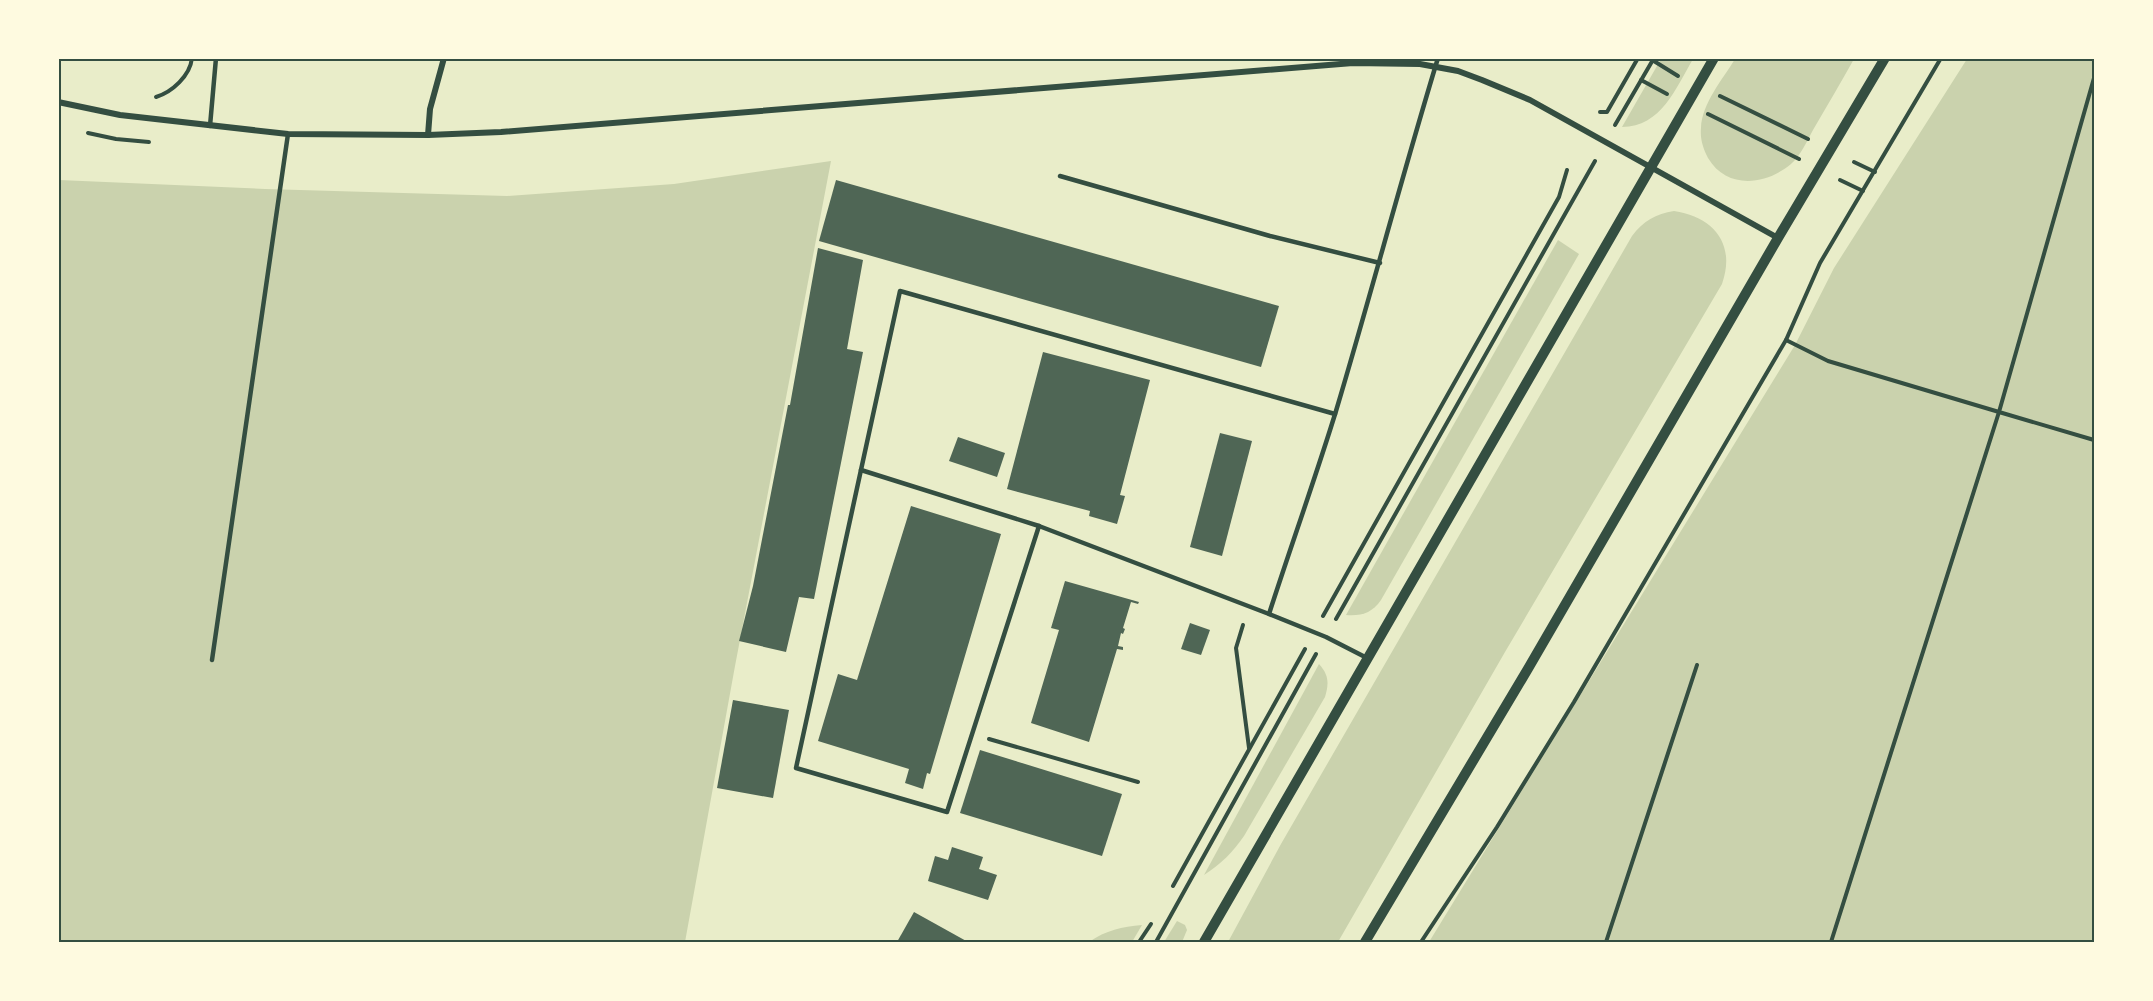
<svg xmlns="http://www.w3.org/2000/svg" width="2153" height="1001" viewBox="0 0 2153 1001" font-family="Quicksand,sans-serif">
  <style>
    .green { fill: #cad2ad }
    .building { fill: #4f6655 }
    .lines { fill: none; stroke-linecap: round; stroke-linejoin: round }
    .path { stroke: #344e41; stroke-width: 4 }
    .service { stroke: #344e41; stroke-width: 4.5 }
    .minor { stroke: #344e41; stroke-width: 6 }
    .tertiary { stroke: #344e41; stroke-width: 10 }
    .neatline { fill: none; stroke: #344e41; stroke-width: 2 }
  </style>
  <rect width="100%" height="100%" fill="#e9edc9"/>
  <g class="green">
    <path d="M1661 59H1693C1676 88 1661 127 1622 127Z"/>
    <path d="M1735 59H1854C1841 82 1827 106 1813 130 1807 141 1801 155 1791 164 1766 185 1727 190 1708 158 1703 148 1700 139 1701 128 1702 103 1723 79 1735 59Z"/>
    <polygon points="1967,59 2094,59 2094,942 1429,942 1795,345 1834,268"/>
    <polygon points="831,161 735,666 685,942 59,942 59,180 265,189 507,196 674,184"/>
    <path d="M1674 211C1714 217 1736 244 1722 284L1505 652 1338 942H1228L1281 844 1632 236C1643 221 1656 214 1674 211Z"/>
    <path d="M1558 240 1579 254 1381 600C1372 613 1362 616 1346 615Z"/>
    <path d="M1319 664C1329 675 1329 684 1325 697L1244 836C1233 852 1221 864 1204 875Z"/>
    <polygon points="1177,921 1185,925 1187,930 1182,942 1164,942"/>
    <path d="M1142 925 1132 942H1089C1106 930 1122 927 1142 925Z"/>
  </g>
  <g class="building">
    <polygon points="836,180 1279,306 1261,367 819,241"/>
    <polygon points="818,248 863,260 847,349 863,352 814,599 799,597 786,652 739,641 753,586 788,405 790,405"/>
    <polygon points="1043,352 1150,380 1120,495 1125,496 1117,524 1089,516 1090,511 1007,489"/>
    <polygon points="1220,433 1252,441 1222,556 1190,547"/>
    <polygon points="958,437 1005,453 997,477 949,461"/>
    <polygon points="911,506 1001,534 930,774 927,773 923,789 905,783 909,769 818,741 838,674 857,680"/>
    <polygon points="1065,581 1139,602 1138,604 1131,602 1123,628 1125,629 1123,634 1121,633 1118,646 1123,647 1123,650 1117,649 1089,742 1031,723 1059,630 1051,628"/>
    <polygon points="1190,623 1210,630 1201,655 1181,649"/>
    <polygon points="733,700 789,710 773,798 717,788"/>
    <polygon points="980,750 1122,794 1102,856 960,813"/>
    <polygon points="952,847 983,857 979,869 997,875 988,900 928,881 935,856 948,860"/>
    <polygon points="914,912 968,942 897,942"/>
  </g>
  <g class="lines">
    <g class="path">
      <polyline points="1495,58 1495,59"/>
      <polyline points="1649,58 1678,76"/>
      <polyline points="2094,78 1999,412 2094,440"/>
      <polyline points="1641,80 1667,94"/>
      <polyline points="1720,96 1808,139"/>
      <path d="M156 97C172 92 190 76 192 58"/>
      <polyline points="1600,112 1607,112 1638,58"/>
      <polyline points="1708,114 1799,159"/>
      <polyline points="1615,125 1654,58"/>
      <polyline points="88,133 116,139 149,142"/>
      <polyline points="1854,162 1875,172"/>
      <polyline points="1840,180 1863,191"/>
      <polyline points="1786,340 1828,361 1999,412 1831,942"/>
      <polyline points="1323,616 1559,197 1567,170"/>
      <polyline points="1336,619 1595,161"/>
      <polyline points="1243,625 1236,648 1249,748"/>
      <polyline points="989,739 1138,782"/>
      <polyline points="1173,886 1305,649"/>
      <polyline points="1139,942 1151,924"/>
      <polyline points="1156,942 1316,654"/>
      <polyline points="1421,942 1497,827 1574,702 1786,340 1820,263 1941,58"/>
      <polyline points="1606,942 1697,665"/>
    </g>
    <g class="service">
      <polyline points="210,126 216,58"/>
      <polyline points="1060,176 1270,236 1380,263"/>
      <polyline points="861,470 1039,526 1269,614"/>
      <polyline points="1039,526 947,812 796,768 900,291 1335,414"/>
      <path d="M1367 658 1326 637 1269 614C1291 546 1315 479 1336 411 1371 294 1402 176 1438 58"/>
      <polyline points="212,660 288,134"/>
    </g>
    <g class="minor">
      <polyline points="58,102 120,115 288,134 428,135 501,132 1353,63 1420,64 1458,71 1482,80 1530,100 1778,238"/>
      <polyline points="428,135 430,109 444,58"/>
    </g>
    <g class="tertiary">
      <polyline points="1204,942 1714,58"/>
      <polyline points="1365,942 1529,667 1778,238 1885,58"/>
    </g>
  </g>
  <rect width="2153" height="1001" fill="none" stroke="#fefae0" stroke-width="120"/>
  <rect x="60" y="60" width="2033" height="881" class="neatline"/>
</svg>
